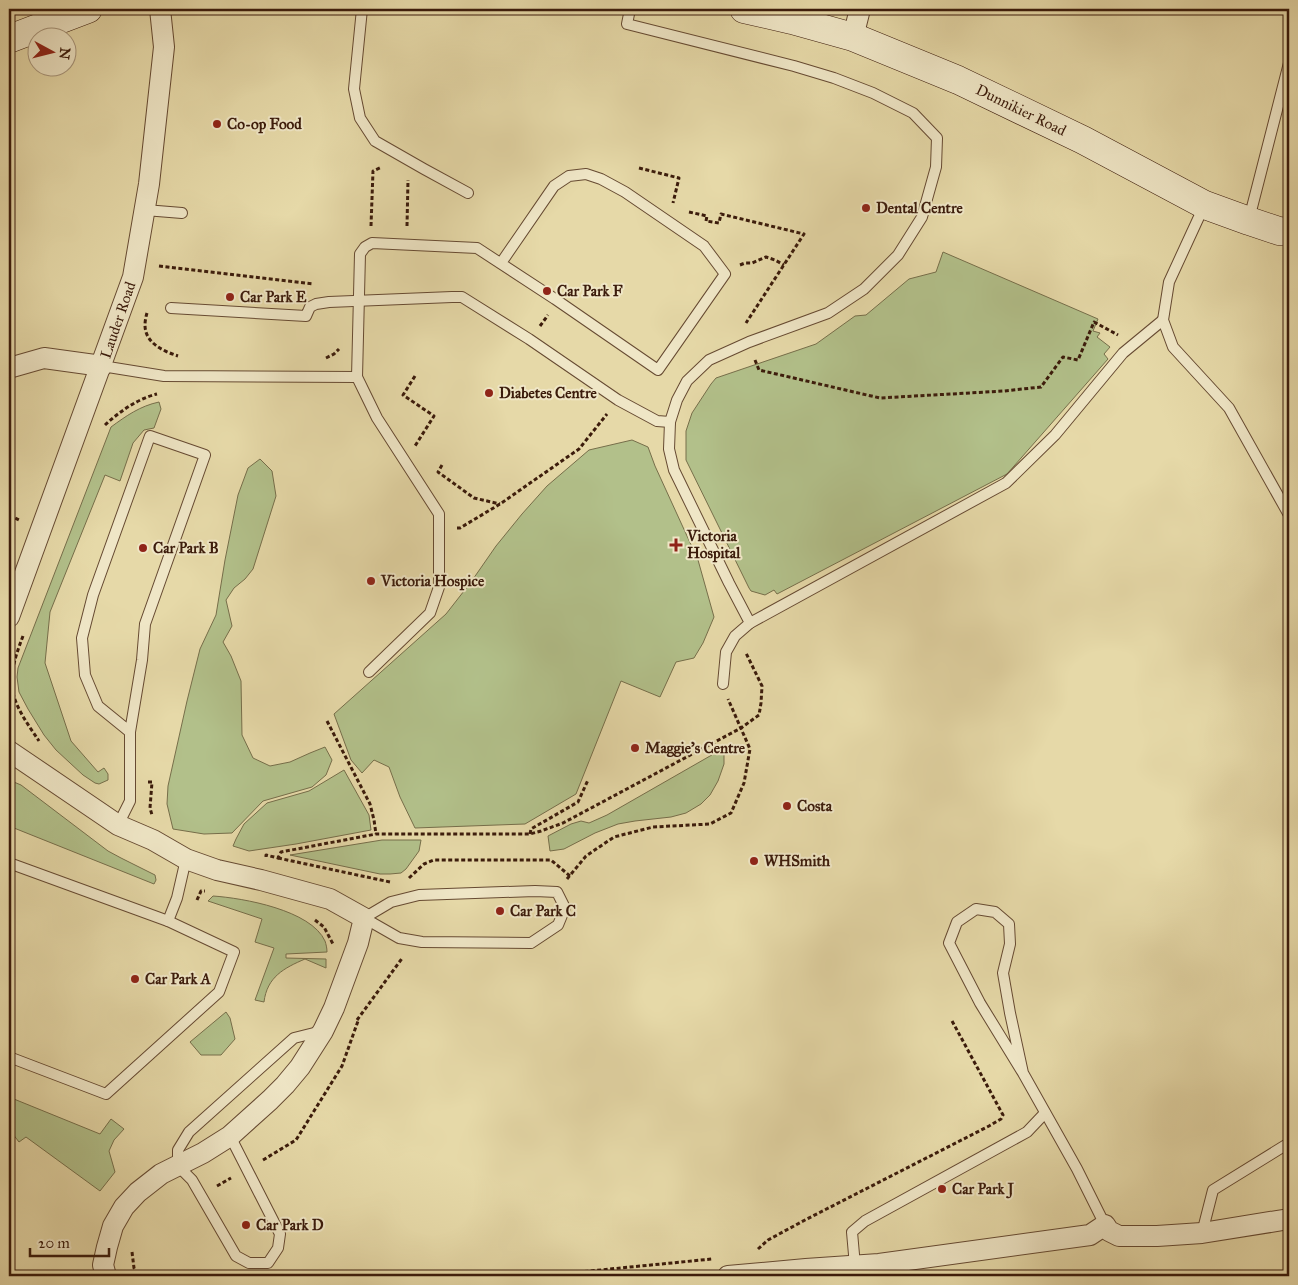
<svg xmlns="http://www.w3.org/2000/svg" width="1298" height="1285" viewBox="0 0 1298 1285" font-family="'IM FELL Great Primer',serif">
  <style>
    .green { fill: #b2c08a; stroke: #766e4a }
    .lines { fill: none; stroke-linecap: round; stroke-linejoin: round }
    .lane-casing { stroke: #664a32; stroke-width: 12 }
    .street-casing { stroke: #664a32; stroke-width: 22 }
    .secondary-casing { stroke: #3b1b0b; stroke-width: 29 }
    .path { stroke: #3b1b0b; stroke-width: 3; stroke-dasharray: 4 2.5; stroke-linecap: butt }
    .lane { stroke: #efe6c6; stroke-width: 10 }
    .street { stroke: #efe6c6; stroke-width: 20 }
    .secondary { stroke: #efe6c6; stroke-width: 28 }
    .poi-dot { fill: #8f2418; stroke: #efe6c6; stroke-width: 2 }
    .labels { text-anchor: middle; stroke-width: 4; stroke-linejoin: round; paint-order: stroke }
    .street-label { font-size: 15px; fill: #3b1b0b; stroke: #efe6c6 }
    .poi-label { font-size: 15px; font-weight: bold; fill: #3b1b0b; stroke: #efe6c6; text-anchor: start }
  </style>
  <rect width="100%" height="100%" fill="#e6d9a8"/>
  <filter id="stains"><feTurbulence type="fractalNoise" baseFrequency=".004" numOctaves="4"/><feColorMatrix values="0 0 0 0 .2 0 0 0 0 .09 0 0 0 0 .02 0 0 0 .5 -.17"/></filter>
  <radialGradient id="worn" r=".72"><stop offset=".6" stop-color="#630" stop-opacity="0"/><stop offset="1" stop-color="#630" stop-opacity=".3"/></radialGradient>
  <g class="green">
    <polygon points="943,252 1098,319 1093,331 1100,333 1097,337 1110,347 1104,354 1108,359 1007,474 777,594 774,590 765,595 751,591 749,588 686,460 686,431 692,413 711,384 716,378 816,344 855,316 866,315 909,279 936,272"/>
    <path d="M159 402 161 409 154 428 144 430 133 443 120 481 105 475 50 612 45 663 71 741 98 772 104 768 108 774V780L99 784 95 783 83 775 56 750 44 735 28 709 19 692 17 677 18 668 111 427C126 416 140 406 159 402Z"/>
    <polygon points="632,440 648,447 655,466 698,560 714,617 703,643 694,658 676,662 660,697 621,681 576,794 525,824 415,828 400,797 389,767 374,760 362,773 351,760 334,714 446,614 471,582 496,546 522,514 547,486 589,450"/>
    <polygon points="260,459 272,471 276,496 253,569 245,579 234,588 226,600 232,626 223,642 231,656 241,681 242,735 253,758 270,766 290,762 310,753 325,747 332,760 326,775 312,787 263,801 232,833 204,834 173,829 167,804 168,786 187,701 200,649 216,615 225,560 238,495 248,468"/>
    <polygon points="724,748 724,764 718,781 710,795 701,804 686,813 671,817 635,821 618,824 595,833 564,849 550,851 548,836 571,824 581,821 589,823 607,815"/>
    <polygon points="344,770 369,815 371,830 296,844 249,851 233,846 236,839 244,824 267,803 309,791"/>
    <polygon points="9,780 21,785 108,851 121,858 155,875 156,880 154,884 9,826"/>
    <polygon points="382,840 421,840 419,851 406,869 401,873 390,874 380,874 290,855"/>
    <path d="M213 896C243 898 311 910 325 941 326 944 327 948 327 952L286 954V958L326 959V968L305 959C284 968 267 977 264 1002L255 1000 274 948 255 942 262 919 208 901Z"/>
    <polygon points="226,1012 230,1018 235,1039 221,1055 201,1055 190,1042"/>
    <polygon points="9,1097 100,1134 111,1119 124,1129 114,1140 109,1151 115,1172 100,1191 26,1137 19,1142 9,1129"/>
  </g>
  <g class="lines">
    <g class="lane-casing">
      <g id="lane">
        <polyline points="362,9 354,89 360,118 375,141 424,169 468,193"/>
        <polyline points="630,9 627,24 794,66 834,78 873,93 913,113 937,138 936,167 922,217 898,255 864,289 828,313 749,342 709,360 687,381 677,400 670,422 669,449 674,470 729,583 750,623 735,636 726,652 723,684"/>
        <polyline points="1204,206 1169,282 1163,320 1173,347 1229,408 1289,515"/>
        <polyline points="145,210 182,213"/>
        <polyline points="1249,219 1289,63"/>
        <polyline points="171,308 306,316 310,307 316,304 329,302 452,297 462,297 529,339 618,400 657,421 670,422"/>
        <polyline points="102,366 164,376 357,377 360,254 365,247 372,243 477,248 555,299 658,370 725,274 704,246 625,192 601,179 586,174 569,176 554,186 501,263"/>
        <polyline points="357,377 377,418 439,514 439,587 430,613 369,672"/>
        <polyline points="750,623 1006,483 1055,435 1123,353 1163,320"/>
        <polyline points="118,825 130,801 130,732 142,660 145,624 205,455 150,436 93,595 82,638 85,675 98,706 130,732"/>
        <polyline points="9,863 168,921 234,952 219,992 106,1094 9,1057"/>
        <polygon points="535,891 557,892 565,908 558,925 531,943 422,942 399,938 364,918 391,902 419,895"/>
        <polyline points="168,921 177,898 186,859"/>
        <polyline points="1023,1073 1010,1013 1003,973 1010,944 1009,924 995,912 976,909 957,922 949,943 980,1003 1023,1073 1077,1169 1105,1225"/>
        <polyline points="230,1136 280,1234 278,1248 268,1263 249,1263 236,1256 192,1180 178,1166 178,1150 189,1132 294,1038 322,1031"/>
        <polyline points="1202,1233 1213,1190 1289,1143"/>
        <polyline points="855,1266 852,1232 865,1221 1027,1132 1045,1113"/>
      </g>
    </g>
    <g class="street-casing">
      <g id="street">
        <polyline points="853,37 860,9"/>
        <polyline points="9,368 44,358 102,366"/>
        <polyline points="9,617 133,277 149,184 164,47 160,9"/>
        <polyline points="9,751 118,825 153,840 186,859 217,870 261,880 330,899 364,918 358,943 334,1008 323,1031 300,1067 285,1085 270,1100 230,1136 203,1153 161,1174 138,1192 124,1207 113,1226 107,1247 103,1265 106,1276"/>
        <polyline points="728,1276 806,1269 879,1264 1090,1235 1105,1225 1109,1231 1119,1236 1157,1236 1202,1233 1289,1219"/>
      </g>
    </g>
    <g class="secondary-casing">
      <g id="secondary">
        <polyline points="744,9 792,20 853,37 958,80 1083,140 1205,205 1249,221 1279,231 1289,232"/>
        <polyline points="9,39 88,9"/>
      </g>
    </g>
    <g class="path">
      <polyline points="639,168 679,178 673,203"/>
      <polyline points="689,212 707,216 706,221 719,223 721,214 804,234 746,323"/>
      <polyline points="371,226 373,171 382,167"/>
      <polyline points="407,226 408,180"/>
      <polyline points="740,265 745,263 752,263 766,257 775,260 784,265"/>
      <polyline points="159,266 313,284"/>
      <path d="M147 313C146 316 145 321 145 325 145 343 163 351 178 356"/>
      <polyline points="540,326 548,315"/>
      <polyline points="326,358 334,354 339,349"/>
      <polyline points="755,360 759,370 880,398 1004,391 1041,387 1063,357 1078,360 1094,322 1118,335"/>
      <polyline points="415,376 403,395 434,416 415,446"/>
      <path d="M105 425C119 412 137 399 157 394"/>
      <polyline points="442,465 438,472 474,498 500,504"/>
      <polyline points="9,508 11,516 19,520"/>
      <polyline points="457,528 460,528 500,504 579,449 607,414"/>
      <path d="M23 636C17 652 11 668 12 685 12 703 29 726 39 741"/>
      <polyline points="327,721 370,804 374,820 376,834"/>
      <polyline points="148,782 152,782 150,808 152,815"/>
      <polyline points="530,834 531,829 578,802 588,780"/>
      <polyline points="266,857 266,855 278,858 281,852 376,834 530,834 541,831 563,823 741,728 759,715 761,703 762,686 746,653"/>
      <polyline points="278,858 390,882"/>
      <polyline points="409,878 424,864 434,860 551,860 570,876"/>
      <polyline points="567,879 586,856 614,837 653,827 710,824 731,813 744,783 750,749 728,699"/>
      <polyline points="197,900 201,891 205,891"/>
      <polyline points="315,920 324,927 333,944"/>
      <polyline points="357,1020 403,957"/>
      <polyline points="263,1160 296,1140 342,1066 358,1021"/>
      <polyline points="217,1186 231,1178"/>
      <polyline points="758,1249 768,1240 805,1220 989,1126 1001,1119 1003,1115 951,1019"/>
      <polyline points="132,1252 134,1268 139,1276"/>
      <polyline points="336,1276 340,1275 344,1276"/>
      <polyline points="539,1276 712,1259"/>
    </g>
    <use href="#lane" class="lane"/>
    <use href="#street" class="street"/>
    <use href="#secondary" class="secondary"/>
  </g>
  <g class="poi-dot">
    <circle cx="217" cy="124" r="5"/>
    <circle cx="866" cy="208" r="5"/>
    <circle cx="547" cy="291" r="5"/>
    <circle cx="230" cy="297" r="5"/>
    <circle cx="489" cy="393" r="5"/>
    <path d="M673.5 537.5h5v5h5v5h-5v5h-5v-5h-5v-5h5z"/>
    <circle cx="143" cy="548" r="5"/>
    <circle cx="371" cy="581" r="5"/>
    <circle cx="635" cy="748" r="5"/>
    <circle cx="787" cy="806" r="5"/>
    <circle cx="754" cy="861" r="5"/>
    <circle cx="500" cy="911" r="5"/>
    <circle cx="135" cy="979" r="5"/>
    <circle cx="942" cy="1189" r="5"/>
    <circle cx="246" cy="1225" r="5"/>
  </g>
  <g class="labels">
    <g class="street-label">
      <text transform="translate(1021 110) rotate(26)" y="5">Dunnikier Road</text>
      <text transform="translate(118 320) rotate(-71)" y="5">Lauder Road</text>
    </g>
    <g class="poi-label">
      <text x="227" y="129">Co-op Food</text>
      <text x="876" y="213">Dental Centre</text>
      <text x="557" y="296">Car Park F</text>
      <text x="240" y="302">Car Park E</text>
      <text x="499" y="398">Diabetes Centre</text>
      <text x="687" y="541">Victoria<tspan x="687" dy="17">Hospital</tspan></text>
      <text x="153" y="553">Car Park B</text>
      <text x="381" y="586">Victoria Hospice</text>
      <text x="645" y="753">Maggie's Centre</text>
      <text x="797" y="811">Costa</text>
      <text x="764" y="866">WHSmith</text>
      <text x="510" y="916">Car Park C</text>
      <text x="145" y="984">Car Park A</text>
      <text x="952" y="1194">Car Park J</text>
      <text x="256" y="1230">Car Park D</text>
    </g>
  </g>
  <rect width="1298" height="1285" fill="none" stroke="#e6d9a8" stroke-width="30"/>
  <rect x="10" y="10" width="1278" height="1265" fill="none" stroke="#3b1b0b" stroke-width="2.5"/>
  <rect x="15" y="15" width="1268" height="1255" fill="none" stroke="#3b1b0b"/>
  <g transform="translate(52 52) rotate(97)"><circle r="24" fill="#efe6c6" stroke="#a7957b"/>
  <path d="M0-4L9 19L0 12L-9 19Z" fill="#8f2418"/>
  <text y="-8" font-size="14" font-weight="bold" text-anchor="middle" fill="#3b1b0b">N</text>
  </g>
  <path d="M30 1248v8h79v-8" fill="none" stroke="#3b1b0b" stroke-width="2.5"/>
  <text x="38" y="1248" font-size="15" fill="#3b1b0b" stroke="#efe6c6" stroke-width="4" paint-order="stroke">20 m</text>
  <rect width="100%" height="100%" filter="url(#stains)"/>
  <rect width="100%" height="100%" fill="url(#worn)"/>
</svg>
